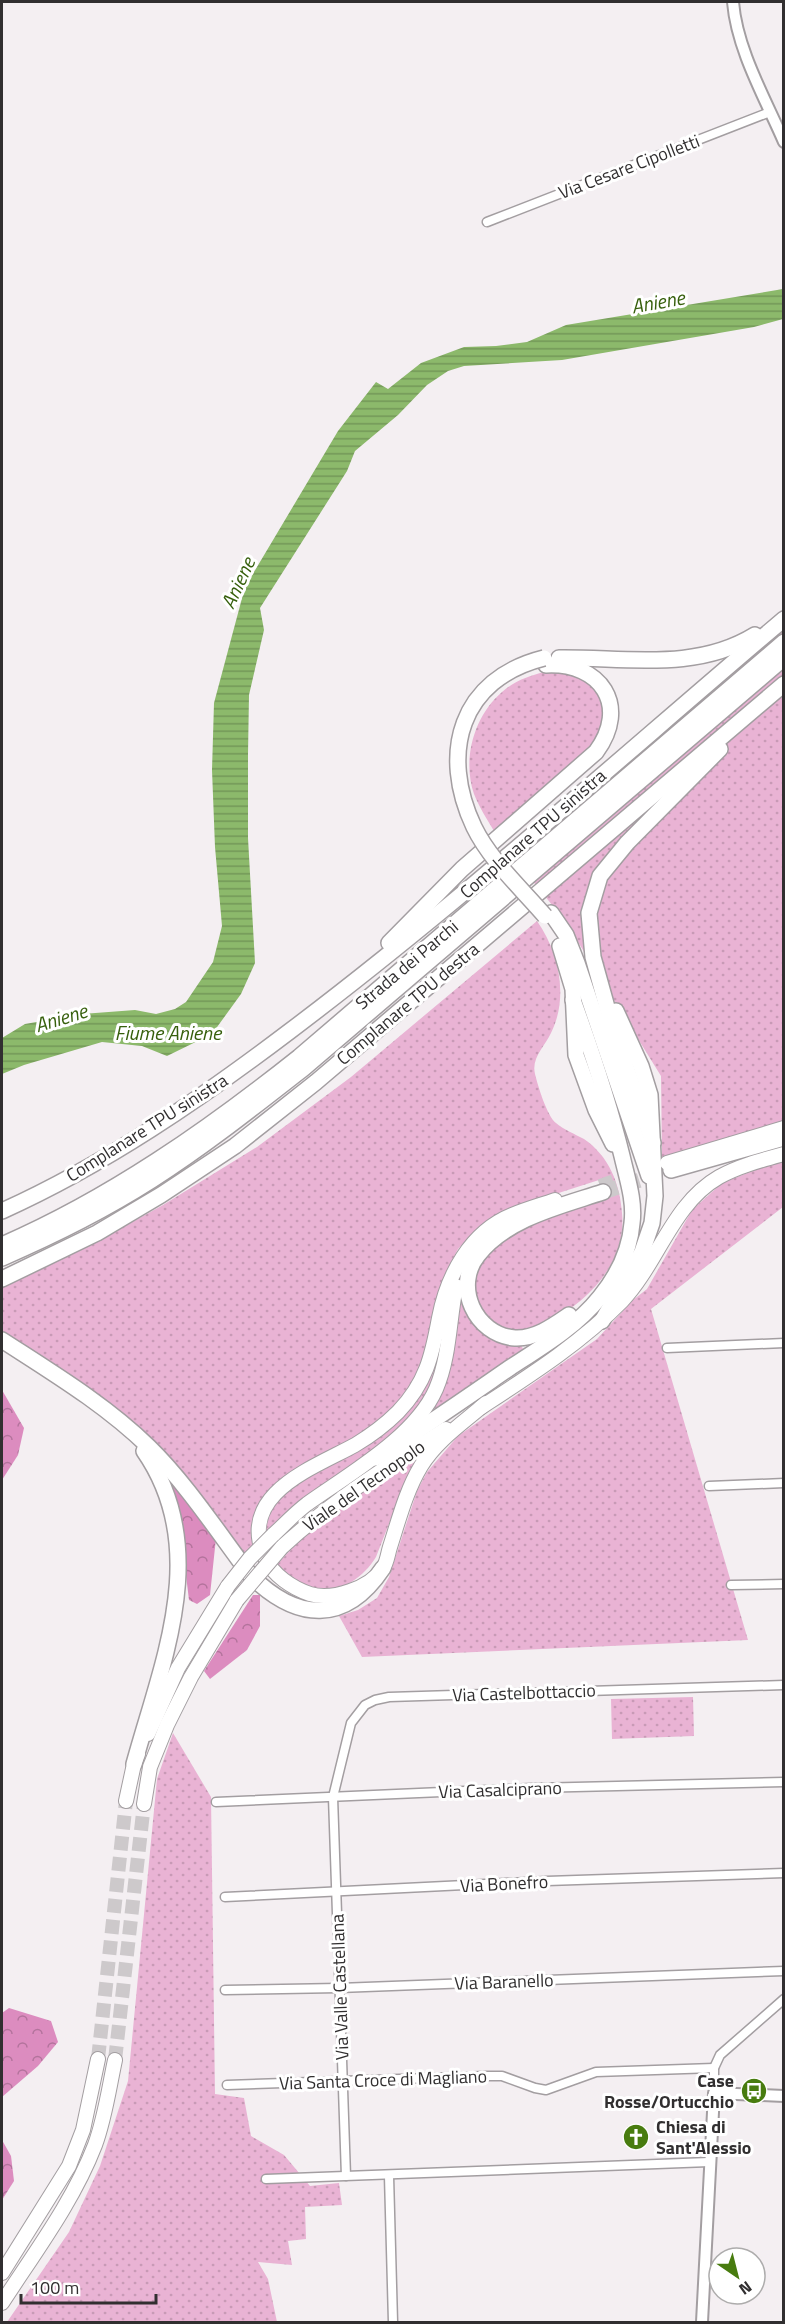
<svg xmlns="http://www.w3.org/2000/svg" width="785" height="2324" viewBox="0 0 785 2324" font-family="'Titillium Web',sans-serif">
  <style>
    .grass { fill: url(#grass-dots) }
    .forest { fill: url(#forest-crowns) }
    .water { fill: url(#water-rules) }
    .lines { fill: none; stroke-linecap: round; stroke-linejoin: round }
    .trunk-tunnel { stroke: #cdc9cb; stroke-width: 14; stroke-dasharray: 14 7; stroke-linecap: butt }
    .motorway-tunnel { stroke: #cdc9cb; stroke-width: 15; stroke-dasharray: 15 8; stroke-linecap: butt }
    .minor-casing { stroke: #a39ea1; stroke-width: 11 }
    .tertiary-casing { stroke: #a39ea1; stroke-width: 14 }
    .trunk-casing { stroke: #a39ea1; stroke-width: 16 }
    .motorway-casing { stroke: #a39ea1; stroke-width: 18 }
    .minor { stroke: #fff; stroke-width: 8 }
    .tertiary { stroke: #fff; stroke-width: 10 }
    .trunk { stroke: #fff; stroke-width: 14 }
    .motorway { stroke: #fff; stroke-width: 15 }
    .trunk-bridge-casing { stroke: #a39ea1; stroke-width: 16; stroke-linecap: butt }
    .motorway-bridge-casing { stroke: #a39ea1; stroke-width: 18; stroke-linecap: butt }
    .trunk-bridge { stroke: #fff; stroke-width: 14 }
    .motorway-bridge { stroke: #fff; stroke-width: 15 }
    .labels { text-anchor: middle; stroke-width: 6; stroke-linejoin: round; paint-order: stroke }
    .street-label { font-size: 18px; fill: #312f30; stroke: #fff }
    .poi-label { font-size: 18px; font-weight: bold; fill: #312f30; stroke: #fff; text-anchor: end }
    .water-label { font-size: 20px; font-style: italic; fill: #365f0c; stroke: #fff }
  </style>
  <defs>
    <pattern id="grass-dots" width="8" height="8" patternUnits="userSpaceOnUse" patternTransform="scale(1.5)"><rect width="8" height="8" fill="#e9b3d4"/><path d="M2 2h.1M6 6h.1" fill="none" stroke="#c89ab6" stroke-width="1.8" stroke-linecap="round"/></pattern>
    <pattern id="forest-crowns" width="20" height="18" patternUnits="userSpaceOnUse" patternTransform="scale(1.5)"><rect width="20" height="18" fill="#dc8cbf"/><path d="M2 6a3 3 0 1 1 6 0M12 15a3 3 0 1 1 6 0" fill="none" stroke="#b3739c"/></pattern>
    <pattern id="water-rules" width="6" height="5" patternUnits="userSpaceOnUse" patternTransform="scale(1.5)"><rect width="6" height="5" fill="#8cb96b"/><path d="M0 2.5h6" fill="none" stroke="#739758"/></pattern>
  </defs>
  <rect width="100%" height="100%" fill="#f4eff2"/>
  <g class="grass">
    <polygon points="783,610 783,1124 662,1158 661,1076 565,921 506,848"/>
    <path d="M544 672C563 672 587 675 597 692 604 702 607 710 606 722 601 752 520 810 494 831 487 819 479 807 474 794 462 759 474 716 502 692 514 681 529 676 544 672Z"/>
    <path d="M537 921C559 952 569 997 551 1033 545 1046 531 1058 535 1074 538 1086 547 1116 556 1123 564 1130 575 1134 584 1139 609 1156 620 1184 622 1213 627 1262 588 1303 547 1322 535 1328 522 1334 508 1331 488 1326 481 1309 472 1293L479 1262 518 1228 604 1199 599 1180 506 1210 487 1221 471 1235 458 1249 447 1271 421 1367 410 1390 389 1414 255 1517 251 1529 254 1545 243 1558 144 1431 2 1333V1287L100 1240 163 1205 257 1147 351 1077Z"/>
    <polygon points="783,1159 783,1207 651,1309 748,1640 362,1657 339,1616 358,1610 377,1598 389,1577 417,1491 427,1472 458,1436 597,1339 633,1300 647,1289 692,1210 722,1183"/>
    <path d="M460 1290C476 1319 482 1347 521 1345L523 1349 430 1415C454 1380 454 1332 460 1290Z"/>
    <path d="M446 1326 436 1374 424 1403 400 1430 266 1531C271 1482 334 1465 371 1443 386 1433 401 1420 412 1406 431 1383 438 1353 446 1326Z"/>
    <path d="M422 1453 403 1488 376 1557C360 1583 328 1601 298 1584 290 1580 283 1572 276 1566 315 1519 372 1487 422 1453Z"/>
    <polygon points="693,1697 694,1736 612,1739 611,1699"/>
    <polygon points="173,1733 211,1797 215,2094 244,2098 251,2136 284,2155 310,2186 339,2183 342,2205 305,2207 306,2239 288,2241 292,2265 258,2262 268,2279 277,2322 7,2322 69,2232 100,2166 128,2081 157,1779"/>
  </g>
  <g class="forest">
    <polygon points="2,1390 24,1428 18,1455 2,1480"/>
    <polygon points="160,1463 216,1538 210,1595 197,1604 189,1600 179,1518"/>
    <polygon points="253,1595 260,1595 260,1626 247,1650 210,1679 204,1671"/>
    <polygon points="9,2008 51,2021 58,2042 38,2066 2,2097 2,2013"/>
    <polygon points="2,2140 11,2156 14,2181 2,2200"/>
  </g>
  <polygon class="water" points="783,289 783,319 754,327 562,360 464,366 448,371 427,385 398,415 355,451 347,471 260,608 264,630 249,695 248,754 248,838 255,963 241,994 212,1034 167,1056 142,1046 102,1042 24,1065 2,1074 2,1038 25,1024 82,1014 135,1010 156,1014 175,1009 186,1002 213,962 222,926 215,847 212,770 214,703 245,587 338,431 376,382 388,389 421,363 464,347 496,346 527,342 566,325"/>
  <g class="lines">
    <g class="trunk-tunnel">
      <polyline points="600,1186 657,1166"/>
      <polyline points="98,2059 126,1801"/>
      <polyline points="115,2060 144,1804"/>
    </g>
    <polyline class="motorway-tunnel" points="603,1192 671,1170"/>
    <g class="minor-casing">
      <g id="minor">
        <polyline points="487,222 770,112"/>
        <polyline points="667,1348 784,1343"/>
        <polyline points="709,1486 784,1483"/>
        <polyline points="731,1585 784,1584"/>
        <polyline points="216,1802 533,1788 784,1782"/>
        <polyline points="225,1897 547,1881 784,1873"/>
        <polyline points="225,1990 339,1988 784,1971"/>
        <polyline points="227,2085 487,2076 502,2076 535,2088 546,2090 596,2072 714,2068"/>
        <polyline points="714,2093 714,2068 720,2055 784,1999"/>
        <polyline points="346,2176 333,1797 351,1723 365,1705 375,1700 389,1697 784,1685"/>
        <polyline points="389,2176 393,2322"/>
        <polyline points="266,2179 709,2162"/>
      </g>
    </g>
    <g class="tertiary-casing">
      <g id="tertiary">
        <path d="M733 2C737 50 765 98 784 142"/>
        <polyline points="702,2322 714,2093 784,2096"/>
      </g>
    </g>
    <g class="trunk-casing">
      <g id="trunk">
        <polyline points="667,1163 784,1128"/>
        <path d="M486 1403C463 1423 437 1440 421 1466 406 1491 399 1519 390 1547 388 1553 387 1563 383 1568 370 1588 332 1601 310 1594 292 1588 273 1575 265 1558 236 1494 313 1468 355 1445 370 1436 385 1425 398 1412 426 1383 432 1356 439 1318 447 1276 470 1232 512 1215 526 1209 541 1205 555 1200"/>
        <path d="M480 1408C529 1376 581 1343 622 1301 658 1263 672 1204 719 1177 739 1166 762 1160 784 1154"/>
        <path d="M273 1535C284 1525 295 1513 307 1504 349 1474 415 1437 436 1389 450 1356 449 1320 456 1286"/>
        <path d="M282 1547C333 1500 388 1466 446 1429"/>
        <polyline points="148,1734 178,1668 228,1586"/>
        <polyline points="126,1801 134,1764 138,1754"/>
        <polyline points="144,1804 150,1767 167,1725 191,1677 237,1600"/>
        <polyline points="2,2273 69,2166 83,2130 98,2059"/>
        <path d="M2 2303C35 2252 73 2202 95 2145 105 2118 109 2088 115 2060"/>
      </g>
    </g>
    <g class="motorway-casing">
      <g id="motorway">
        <path d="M559 658C625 657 695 672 755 635"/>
        <polyline points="551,913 566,935 577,963 649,1176"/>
        <path d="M389 943 462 869 596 752C630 706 601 662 546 665"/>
        <polyline points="560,946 573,989 576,1055 596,1110 613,1144"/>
        <polyline points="653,1143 615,1036 593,957 589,913 600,876 627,843 720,749"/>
        <polyline points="671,1170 784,1138"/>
        <path d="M2 1211C106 1164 199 1100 290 1031 461 902 620 758 784 619"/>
        <path d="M2 1245C110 1198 206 1131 299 1057L784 642"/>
        <path d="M2 1258C53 1236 105 1210 152 1180 205 1146 254 1107 304 1068L784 658"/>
        <polyline points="2,1279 97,1233 161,1195 235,1146 316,1082 784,684"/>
        <path d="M569 1315C553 1326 535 1339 515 1338 475 1335 453 1286 478 1255 507 1218 561 1206 603 1192"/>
        <polyline points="602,1321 642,1252 652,1223 655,1196 650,1095 641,1066 616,1011"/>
        <path d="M2 1340C53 1373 106 1405 149 1447 186 1483 220 1535 251 1576 297 1621 345 1625 383 1568"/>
        <path d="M375 1458C422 1429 466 1398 511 1367 542 1347 577 1326 600 1297 617 1276 630 1250 632 1223 635 1201 627 1178 622 1156 609 1103 592 1052 573 1000"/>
        <path d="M134 1764C162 1662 212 1549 144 1451"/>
      </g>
    </g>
    <use href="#minor" class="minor"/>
    <use href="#tertiary" class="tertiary"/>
    <use href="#trunk" class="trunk"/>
    <use href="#motorway" class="motorway"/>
    <g class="trunk-bridge-casing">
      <g id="trunk-bridge">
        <polyline points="228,1586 250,1558 273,1535"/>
        <polyline points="237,1600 282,1547"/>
      </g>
    </g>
    <g class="motorway-bridge-casing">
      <path id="motorway-bridge" d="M544 658C460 679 439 753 474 827 490 860 521 888 545 916"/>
    </g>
    <use href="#trunk-bridge" class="trunk-bridge"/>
    <use href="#motorway-bridge" class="motorway-bridge"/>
  </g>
  <defs>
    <g id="bus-disc" transform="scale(1.35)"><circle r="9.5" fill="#487c0f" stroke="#fff"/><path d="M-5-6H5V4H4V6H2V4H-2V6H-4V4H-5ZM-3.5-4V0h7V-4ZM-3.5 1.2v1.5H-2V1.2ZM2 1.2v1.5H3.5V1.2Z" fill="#fff"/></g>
    <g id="church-disc" transform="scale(1.35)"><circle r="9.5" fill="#487c0f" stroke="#fff"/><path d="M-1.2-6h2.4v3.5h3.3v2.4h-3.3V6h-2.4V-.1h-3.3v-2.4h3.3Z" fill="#fff"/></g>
  </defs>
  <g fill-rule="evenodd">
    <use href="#bus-disc" x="754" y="2091"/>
    <use href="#church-disc" x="636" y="2137"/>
  </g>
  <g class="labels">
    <g class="street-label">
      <text transform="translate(629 167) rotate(-21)" y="6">Via Cesare Cipolletti</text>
      <text transform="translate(533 834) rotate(-41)" y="6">Complanare TPU sinistra</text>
      <text transform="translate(407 965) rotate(-40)" y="6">Strada dei Parchi</text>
      <text transform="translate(408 1004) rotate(-40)" y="6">Complanare TPU destra</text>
      <text transform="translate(147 1128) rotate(-32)" y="6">Complanare TPU sinistra</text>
      <text transform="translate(364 1486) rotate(-35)" y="6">Viale del Tecnopolo</text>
      <text transform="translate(524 1693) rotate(-2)" y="6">Via Castelbottaccio</text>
      <text transform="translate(500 1790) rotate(-2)" y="6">Via Casalciprano</text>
      <text transform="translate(504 1884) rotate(-3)" y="6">Via Bonefro</text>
      <text transform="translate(504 1982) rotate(-2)" y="6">Via Baranello</text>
      <text transform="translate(340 1987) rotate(-92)" y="6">Via Valle Castellana</text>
      <text transform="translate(383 2080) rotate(-2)" y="6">Via Santa Croce di Magliano</text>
    </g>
    <g class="poi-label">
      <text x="734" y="2087">Case<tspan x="734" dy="21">Rosse/Ortucchio</tspan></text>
      <text x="656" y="2133" text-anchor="start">Chiesa di<tspan x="656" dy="21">Sant'Alessio</tspan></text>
    </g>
    <g class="water-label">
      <text transform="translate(658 302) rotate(-10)" y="7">Aniene</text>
      <text transform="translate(238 583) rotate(-65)" y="7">Aniene</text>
      <text transform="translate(61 1018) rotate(-17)" y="7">Aniene</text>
      <text x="168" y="1040">Fiume Aniene</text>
    </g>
  </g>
  <rect width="785" height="2324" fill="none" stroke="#312f30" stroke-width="6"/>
  <g transform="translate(737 2276) rotate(145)"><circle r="28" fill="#ffffff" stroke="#adacac" stroke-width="1.5"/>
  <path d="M0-4.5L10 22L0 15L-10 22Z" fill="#487c0f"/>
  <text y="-9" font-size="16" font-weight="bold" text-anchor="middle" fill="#312f30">N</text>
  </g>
  <path d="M21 2294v9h135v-9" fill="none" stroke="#312f30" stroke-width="3"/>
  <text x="30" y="2294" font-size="18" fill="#312f30" stroke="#ffffff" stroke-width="4.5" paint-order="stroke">100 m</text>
</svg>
